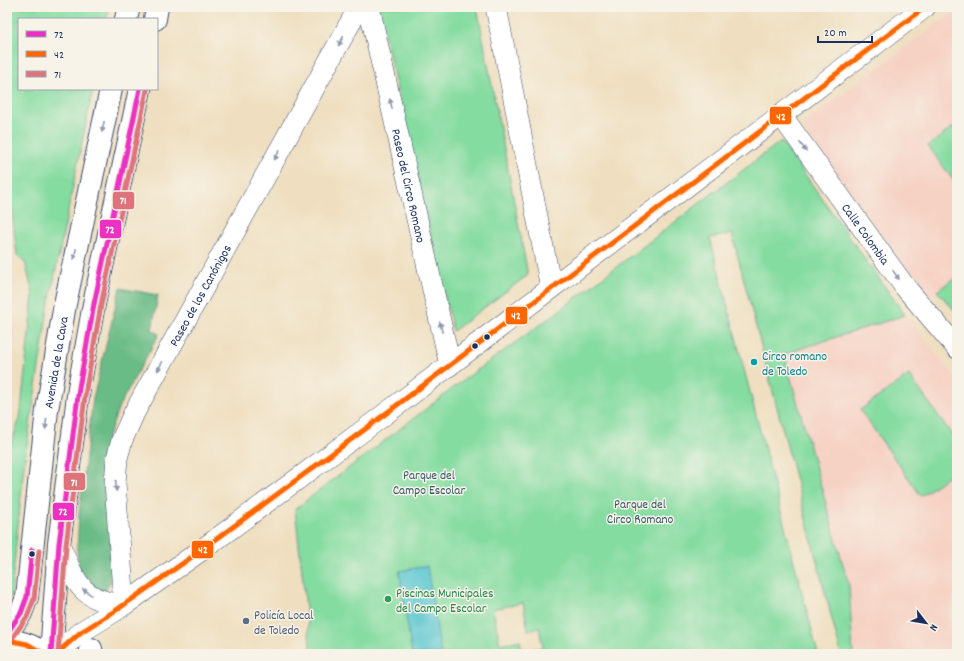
<svg xmlns="http://www.w3.org/2000/svg" width="964" height="661" viewBox="0 0 964 661" font-family="Dekko,sans-serif">
  <style>
    .built { fill: #f6d2c4 }
    .green { fill: #84dca0; stroke: #50867f; fill-rule: evenodd }
    .forest { fill: #6bbc86; stroke: #437672 }
    .water { fill: #5bc8d1; stroke: #3b7c98 }
    .lines { fill: none; stroke-linecap: round; stroke-linejoin: round }
    .minor-casing { stroke: #3b496d; stroke-width: 22 }
    .secondary-casing { stroke: #3b496d; stroke-width: 24 }
    .primary-casing { stroke: #3b496d; stroke-width: 24 }
    .minor { stroke: #fff; stroke-width: 21 }
    .secondary { stroke: #fff; stroke-width: 22 }
    .primary { stroke: #fff; stroke-width: 22 }
    .bus-1-casing { stroke: #f7f3e8; stroke-width: 8 }
    .bus-2-casing { stroke: #f7f3e8; stroke-width: 8 }
    .bus-3-casing { stroke: #f7f3e8; stroke-width: 8 }
    .bus-1 { stroke: #ec31c2; stroke-width: 5 }
    .bus-2 { stroke: #f60; stroke-width: 5 }
    .bus-3 { stroke: #dd747b; stroke-width: 5 }
    .oneway { fill: #8d97ae }
    .bus-dot { fill: #1b2f5e; stroke: #f7f3e8; stroke-width: 1.5 }
    .culture-dot { fill: #0f9aa8; stroke: #f7f3e8; stroke-width: 1.5 }
    .leisure-dot { fill: #2e9e5b; stroke: #f7f3e8; stroke-width: 1.5 }
    .service-dot { fill: #5c6f8a; stroke: #f7f3e8; stroke-width: 1.5 }
    .labels { text-anchor: middle; stroke-width: 3; stroke-linejoin: round; paint-order: stroke }
    .street-label { font-size: 13px; fill: #1b2f5e; stroke: #f7f3e8 }
    .culture-label { font-size: 13px; fill: #0d838f; stroke: #f7f3e8; text-anchor: start }
    .park-label { font-size: 13px; fill: #355a6e; stroke: #f7f3e8 }
    .leisure-label { font-size: 13px; fill: #27864d; stroke: #f7f3e8; text-anchor: start }
    .service-label { font-size: 13px; fill: #4e5e75; stroke: #f7f3e8; text-anchor: start }
    .line-badge { stroke: #f7f3e8; stroke-width: 1.5 }
    .badge-label { font-size: 11px; text-anchor: middle; font-weight: bold; fill: #fff }
  </style>
  <rect width="100%" height="100%" fill="#f7f3e8"/>
  <filter id="ink" filterUnits="userSpaceOnUse"><feTurbulence type="fractalNoise" baseFrequency=".025" numOctaves="2"/><feDisplacementMap in="SourceGraphic" scale="8" xChannelSelector="R" yChannelSelector="G"/><feConvolveMatrix kernelMatrix="1 2 1 2 8 2 1 2 1" color-interpolation-filters="sRGB"/></filter>
  <filter id="wash" filterUnits="userSpaceOnUse"><feTurbulence type="fractalNoise" baseFrequency=".012" numOctaves="4" result="noise"/><feDisplacementMap in="SourceGraphic" scale="16" xChannelSelector="R" yChannelSelector="G"/><feGaussianBlur stdDeviation="0.9" result="paint"/><feColorMatrix in="noise" values="0 0 0 0 0 0 0 0 0 0 0 0 0 0 0 0 0 1.4 0 .05"/><feComposite in="paint" operator="in"/></filter>
  <g filter="url(#wash)">
    <rect width="100%" height="100%" fill="#efdfc0"/>
    <g class="built">
      <polygon points="957,9 957,276 928,297 801,125"/>
      <polygon points="905,315 957,380 957,586 948,616 952,628 957,629 957,654 853,654 849,586 784,354"/>
    </g>
    <g class="green">
      <polygon points="7,7 109,7 107,19 19,19 19,89 93,89 48,308 24,465 11,596 7,601 7,455 20,418 33,295 25,262 17,255 7,172"/>
      <polygon points="378,7 477,7 528,275 453,331"/>
      <polygon points="957,124 957,185 928,146"/>
      <path d="M781 141 905 315 784 354 849 586 853 654H841L732 234 710 238 818 654H311L295 509 465 379 556 313ZM523 603 528 630 539 628 543 647 522 651 520 640 500 644 493 609Z"/>
      <polygon points="957,276 957,313 937,291"/>
      <polygon points="909,375 957,442 957,470 921,496 860,410"/>
    </g>
    <polygon class="forest" points="120,288 158,295 152,330 159,334 119,406 107,440 112,579 105,591 95,591 79,570 77,551 79,514 93,398"/>
    <polygon class="water" points="427,566 441,654 412,654 399,571"/>
  </g>
  <g filter="url(#ink)">
    <g class="lines">
      <g class="minor-casing">
        <g id="minor">
          <path id="s1" d="M369 7 450 365"/>
          <polyline points="496,7 551,288"/>
          <path id="s2" d="M781 115 905 287 957 348"/>
          <path d="M59 544C75 580 79 600 123 605"/>
          <path id="s3" d="M130 600 123 591 115 483 117 458 122 440 134 413 359 7"/>
          <polyline points="56,654 81,632 118,609 203,549 364,430 551,288 925,7"/>
        </g>
      </g>
      <g class="secondary-casing">
        <polyline id="secondary" points="91,649 92,654"/>
      </g>
      <g class="primary-casing">
        <g id="primary">
          <polyline points="126,19 129,7"/>
          <polyline points="155,19 157,7"/>
          <path id="s4" d="M7 633 21 613 27 597 47 410 65 304 111 89"/>
          <path d="M7 640C21 642 33 645 44 654"/>
          <polyline points="51,654 59,544 79,388 94,304 140,89"/>
        </g>
      </g>
      <use href="#minor" class="minor"/>
      <use href="#secondary" class="secondary"/>
      <use href="#primary" class="primary"/>
      <g class="bus-1-casing">
        <g id="bus-1">
          <polyline points="7,633 21,613 27,597 32,550"/>
          <polyline points="51,654 59,544 79,388 94,304 140,89"/>
        </g>
      </g>
      <g class="bus-2-casing">
        <g id="bus-2">
          <polyline points="7,640 27,644 44,654"/>
          <polyline points="56,654 81,632 118,609 203,549 364,430 925,7"/>
        </g>
      </g>
      <g class="bus-3-casing">
        <g id="bus-3">
          <polyline points="13,637 27,617 34,599 39,551"/>
          <polyline points="58,654 66,545 86,389 101,305 147,90"/>
        </g>
      </g>
      <use href="#bus-1" class="bus-1"/>
      <use href="#bus-2" class="bus-2"/>
      <use href="#bus-3" class="bus-3"/>
    </g>
    <defs><path id="oneway-solid" d="M-6-.8H1V-3.2L6.5 0L1 3.2V.8H-6Z"/></defs>
    <g class="oneway">
      <use href="#oneway-solid" transform="translate(341 41) rotate(119)"/>
      <use href="#oneway-solid" transform="translate(391 104) rotate(-103)"/>
      <use href="#oneway-solid" transform="translate(103 127) rotate(102)"/>
      <use href="#oneway-solid" transform="translate(803 147) rotate(54)"/>
      <use href="#oneway-solid" transform="translate(277 155) rotate(119)"/>
      <use href="#oneway-solid" transform="translate(75 254) rotate(102)"/>
      <use href="#oneway-solid" transform="translate(896 275) rotate(54)"/>
      <use href="#oneway-solid" transform="translate(441 327) rotate(-103)"/>
      <use href="#oneway-solid" transform="translate(160 366) rotate(119)"/>
      <use href="#oneway-solid" transform="translate(46 424) rotate(96)"/>
      <use href="#oneway-solid" transform="translate(116 486) rotate(88)"/>
      <use href="#oneway-solid" transform="translate(87 592) rotate(-145)"/>
    </g>
  </g>
  <g class="bus-dot">
    <circle cx="487" cy="337" r="3.5"/>
    <circle cx="475" cy="346" r="3.5"/>
    <circle cx="32" cy="554" r="3.5"/>
  </g>
  <circle class="culture-dot" cx="754" cy="362" r="4"/>
  <circle class="leisure-dot" cx="388" cy="599" r="4"/>
  <circle class="service-dot" cx="246" cy="621" r="4"/>
  <g class="labels">
    <g class="street-label">
      <text dy="5" stroke="none"><textPath href="#s1" startOffset="183">Paseo del Circo Romano</textPath></text>
      <text dy="5" stroke="none"><textPath href="#s2" startOffset="146">Calle Colombia</textPath></text>
      <text dy="5" stroke="none"><textPath href="#s3" startOffset="328">Paseo de los Canónigos</textPath></text>
      <text dy="5" stroke="none"><textPath href="#s4" startOffset="278">Avenida de la Cava</textPath></text>
    </g>
    <g class="culture-label">
      <text x="762" y="360">Circo romano<tspan x="762" dy="15">de Toledo</tspan></text>
    </g>
    <g class="park-label">
      <text x="429" y="479">Parque del<tspan x="429" dy="15">Campo Escolar</tspan></text>
      <text x="640" y="508">Parque del<tspan x="640" dy="15">Circo Romano</tspan></text>
    </g>
    <g class="leisure-label">
      <text x="396" y="597">Piscinas Municipales<tspan x="396" dy="15">del Campo Escolar</tspan></text>
    </g>
    <g class="service-label">
      <text x="254" y="619">Policía Local<tspan x="254" dy="15">de Toledo</tspan></text>
    </g>
  </g>
  <g class="line-badge">
    <rect x="769" y="106" width="23" height="19" rx="4" fill="#f60"/>
    <rect x="112" y="191" width="23" height="19" rx="4" fill="#dd747b"/>
    <rect x="99" y="219" width="23" height="20" rx="4" fill="#ec31c2"/>
    <rect x="505" y="306" width="23" height="19" rx="4" fill="#f60"/>
    <rect x="63" y="472" width="23" height="19" rx="4" fill="#dd747b"/>
    <rect x="52" y="502" width="23" height="19" rx="4" fill="#ec31c2"/>
    <rect x="191" y="540" width="23" height="19" rx="4" fill="#f60"/>
  </g>
  <g class="badge-label">
    <text x="781" y="120">42</text>
    <text x="123" y="204">71</text>
    <text x="110" y="233">72</text>
    <text x="516" y="319">42</text>
    <text x="74" y="486">71</text>
    <text x="63" y="515">72</text>
    <text x="203" y="553">42</text>
  </g>
  <rect width="964" height="661" fill="none" stroke="#f7f3e8" stroke-width="24"/>
  <rect x="18" y="18" width="140" height="72" fill="#f7f3e8" stroke="#9fa5b1"/>
  <rect x="26" y="31" width="20" height="6" fill="#ec31c2" stroke="#9fa5b1"/>
  <text x="54" y="38" font-size="12" fill="#1b2f5e">72</text>
  <rect x="26" y="51" width="20" height="6" fill="#ff6600" stroke="#9fa5b1"/>
  <text x="54" y="58" font-size="12" fill="#1b2f5e">42</text>
  <rect x="26" y="71" width="20" height="6" fill="#dd747b" stroke="#9fa5b1"/>
  <text x="54" y="78" font-size="12" fill="#1b2f5e">71</text>
  <g transform="translate(926 623) rotate(121)" stroke="#f7f3e8" stroke-width="3" paint-order="stroke">
  <path d="M0-3L7 15L0 10L-7 15Z" fill="#1b2f5e"/>
  <text y="-6" font-size="11" font-weight="bold" text-anchor="middle" fill="#1b2f5e">N</text>
  </g>
  <path d="M818 36v6h54v-6" fill="none" stroke="#1b2f5e" stroke-width="2"/>
  <text x="824" y="36" font-size="12" fill="#1b2f5e" stroke="#f7f3e8" stroke-width="3" paint-order="stroke">20 m</text>
</svg>
